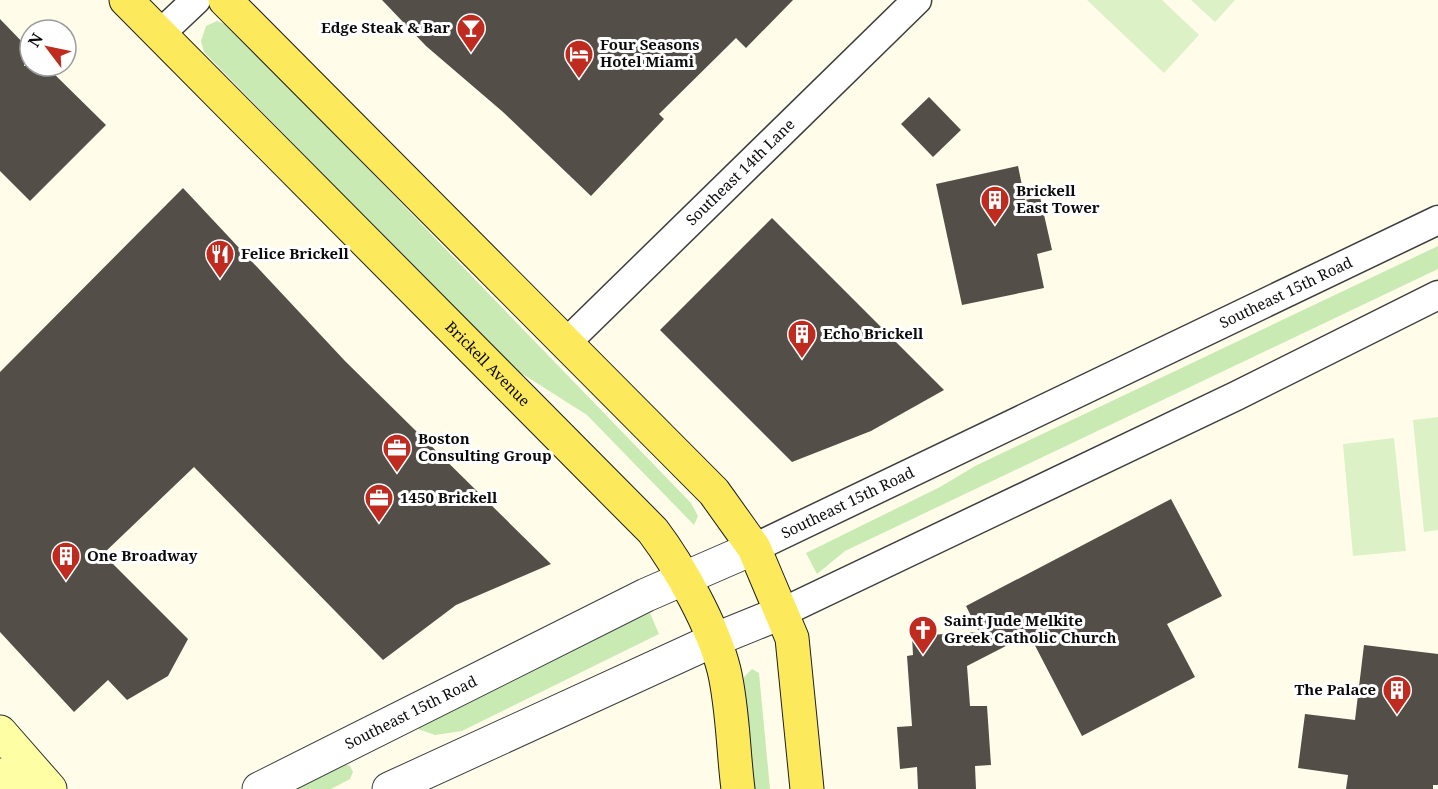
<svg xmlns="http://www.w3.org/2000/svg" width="1438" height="789" viewBox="0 0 1438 789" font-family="'Noto Serif',serif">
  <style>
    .green { fill: #c9eab3 }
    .pitch { fill: #dcf1c5 }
    .building { fill: #544e48 }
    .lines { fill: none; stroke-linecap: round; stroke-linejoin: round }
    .minor-casing { stroke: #3e3e3e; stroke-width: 31 }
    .tertiary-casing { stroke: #3e3e3e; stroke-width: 35 }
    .secondary-casing { stroke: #2d2d2d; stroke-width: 35 }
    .primary-casing { stroke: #1c1c1c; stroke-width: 35 }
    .minor { stroke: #fff; stroke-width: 28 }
    .tertiary { stroke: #fff; stroke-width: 33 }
    .secondary { stroke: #feffa5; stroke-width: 33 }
    .primary { stroke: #fdea5c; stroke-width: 33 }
    .labels { text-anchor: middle; stroke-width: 6; stroke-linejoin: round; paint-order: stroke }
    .poi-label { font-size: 15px; font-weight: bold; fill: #0b0b0b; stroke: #fff; text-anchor: start }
    .street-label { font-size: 15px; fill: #0b0b0b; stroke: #fff }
  </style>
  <rect width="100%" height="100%" fill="#fffdea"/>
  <g class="green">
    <polygon points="217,21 230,26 691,503 698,516 694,525 587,415 507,364 204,52 201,41 206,26"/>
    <polygon points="1438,246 1438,269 845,551 817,574 806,553 940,487 975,466"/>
    <polygon points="650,613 659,634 462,731 435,735 418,729 419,722"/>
    <polygon points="752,669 759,673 770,789 754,789 744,684 744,677"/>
    <polygon points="341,763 350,766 353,772 350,779 331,789 290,789"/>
  </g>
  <g class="pitch">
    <polygon points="1087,0 1162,0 1199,35 1164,73"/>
    <polygon points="1191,0 1235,0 1215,22"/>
    <polygon points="1438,417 1438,530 1424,532 1413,420"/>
    <polygon points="1394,438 1406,551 1353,556 1343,444"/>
  </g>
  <g class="building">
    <polygon points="382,0 793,0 746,48 736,38 659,114 664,119 591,196 503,112 426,46"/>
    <polygon points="0,19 28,48 24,66 46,66 106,125 30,201 0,171"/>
    <polygon points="929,97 961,130 933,157 901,124"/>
    <polygon points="1018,166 1025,200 1040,197 1052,250 1037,254 1044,288 962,305 936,184"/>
    <polygon points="183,188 345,361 551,564 456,605 383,660 194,467 103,554 188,639 168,676 127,700 108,680 74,712 0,632 0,372"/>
    <polygon points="772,218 944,390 871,431 792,462 660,330"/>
    <polygon points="1171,499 1222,596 1167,624 1195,677 1082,736 1029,634 967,666 970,706 987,706 991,765 975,766 976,789 918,789 917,767 900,769 897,727 912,726 907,656 913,655 912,636 979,632 966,606"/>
    <polygon points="1364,645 1438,654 1438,785 1433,785 1433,789 1346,789 1348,775 1298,768 1305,714 1355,720"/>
  </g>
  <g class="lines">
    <g class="minor-casing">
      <g id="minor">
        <polyline points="160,34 196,0"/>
        <path id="s1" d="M566 343 917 0"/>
        <path id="s2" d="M754 548 1438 220"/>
        <polyline points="783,612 1236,396 1438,295"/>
      </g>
    </g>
    <g class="tertiary-casing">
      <g id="tertiary">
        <path id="s3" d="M259 789 646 595 754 548"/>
        <polyline points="389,789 714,640 783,612"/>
      </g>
    </g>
    <g class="secondary-casing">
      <g id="secondary">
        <polyline points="0,732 50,789"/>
        <polyline points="0,775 13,789"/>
      </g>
    </g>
    <g class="primary-casing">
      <g id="primary">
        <path id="s4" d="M126 0 653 531C680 567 713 626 724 670 733 708 733 750 738 789"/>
        <polyline points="225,0 714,492 754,548 792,638 807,789"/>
      </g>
    </g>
    <use href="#minor" class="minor"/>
    <use href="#tertiary" class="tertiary"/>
    <use href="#secondary" class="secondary"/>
    <use href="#primary" class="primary"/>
  </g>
  <defs>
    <g id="bar-pin" transform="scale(1.5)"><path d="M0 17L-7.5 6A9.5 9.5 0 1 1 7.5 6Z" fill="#bf2b1f" stroke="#fff"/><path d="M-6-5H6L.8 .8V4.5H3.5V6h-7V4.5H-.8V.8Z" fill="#fff"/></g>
    <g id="hotel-pin" transform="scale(1.5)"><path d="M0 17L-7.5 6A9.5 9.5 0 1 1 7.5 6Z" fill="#bf2b1f" stroke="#fff"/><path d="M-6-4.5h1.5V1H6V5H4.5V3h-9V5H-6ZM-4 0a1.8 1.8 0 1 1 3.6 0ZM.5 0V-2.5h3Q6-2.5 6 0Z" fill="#fff"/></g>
    <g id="building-pin" transform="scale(1.5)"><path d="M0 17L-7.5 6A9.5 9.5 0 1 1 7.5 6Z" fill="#bf2b1f" stroke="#fff"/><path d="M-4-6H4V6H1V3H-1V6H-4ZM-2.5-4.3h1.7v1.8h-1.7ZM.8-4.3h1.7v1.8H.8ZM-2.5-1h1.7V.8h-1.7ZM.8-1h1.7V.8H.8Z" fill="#fff"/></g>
    <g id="restaurant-pin" transform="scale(1.5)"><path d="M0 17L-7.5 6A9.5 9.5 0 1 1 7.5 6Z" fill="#bf2b1f" stroke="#fff"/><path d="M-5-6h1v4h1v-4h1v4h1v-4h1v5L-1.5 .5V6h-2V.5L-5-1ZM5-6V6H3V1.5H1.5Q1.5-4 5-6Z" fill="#fff"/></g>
    <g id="office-pin" transform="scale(1.5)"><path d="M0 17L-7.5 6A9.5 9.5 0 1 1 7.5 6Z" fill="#bf2b1f" stroke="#fff"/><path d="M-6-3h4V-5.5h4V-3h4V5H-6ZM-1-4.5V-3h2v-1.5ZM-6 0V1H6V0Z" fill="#fff"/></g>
    <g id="church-pin" transform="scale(1.5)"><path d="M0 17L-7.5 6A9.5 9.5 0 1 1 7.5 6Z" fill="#bf2b1f" stroke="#fff"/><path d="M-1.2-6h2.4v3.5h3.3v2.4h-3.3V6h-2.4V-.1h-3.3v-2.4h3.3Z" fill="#fff"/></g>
  </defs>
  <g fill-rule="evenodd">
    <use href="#bar-pin" x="471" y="28"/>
    <use href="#hotel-pin" x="579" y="54"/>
    <use href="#building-pin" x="995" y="200"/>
    <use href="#restaurant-pin" x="220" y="254"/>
    <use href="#building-pin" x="802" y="334"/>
    <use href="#office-pin" x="397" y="448"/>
    <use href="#office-pin" x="379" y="498"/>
    <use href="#building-pin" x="66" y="556"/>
    <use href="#church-pin" x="923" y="630"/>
    <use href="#building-pin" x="1397" y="690"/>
  </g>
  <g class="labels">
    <g class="poi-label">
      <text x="450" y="33" text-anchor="end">Edge Steak &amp; Bar</text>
      <text x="600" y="50">Four Seasons<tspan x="600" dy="17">Hotel Miami</tspan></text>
      <text x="1016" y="196">Brickell<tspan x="1016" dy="17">East Tower</tspan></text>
      <text x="241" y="259">Felice Brickell</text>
      <text x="823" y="339">Echo Brickell</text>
      <text x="418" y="444">Boston<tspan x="418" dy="17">Consulting Group</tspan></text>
      <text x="400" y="503">1450 Brickell</text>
      <text x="87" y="561">One Broadway</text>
      <text x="944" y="626">Saint Jude Melkite<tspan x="944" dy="17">Greek Catholic Church</tspan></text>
      <text x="1376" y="695" text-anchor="end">The Palace</text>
    </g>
    <g class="street-label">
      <text dy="5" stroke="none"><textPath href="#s1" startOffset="244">Southeast 14th Lane</textPath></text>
      <text dy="5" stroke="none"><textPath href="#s2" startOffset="590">Southeast 15th Road</textPath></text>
      <text dy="5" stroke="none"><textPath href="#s4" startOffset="513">Brickell Avenue</textPath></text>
      <text dy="5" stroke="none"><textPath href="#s2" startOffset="104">Southeast 15th Road</textPath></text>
      <text dy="5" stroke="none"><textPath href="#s3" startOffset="170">Southeast 15th Road</textPath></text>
    </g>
  </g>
  <g transform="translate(48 48) rotate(302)"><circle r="28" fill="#ffffff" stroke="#9d9d9d" stroke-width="1.5"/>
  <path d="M0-4.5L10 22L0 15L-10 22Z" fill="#bf2b1f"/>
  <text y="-9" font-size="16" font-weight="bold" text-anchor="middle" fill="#0b0b0b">N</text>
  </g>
</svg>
